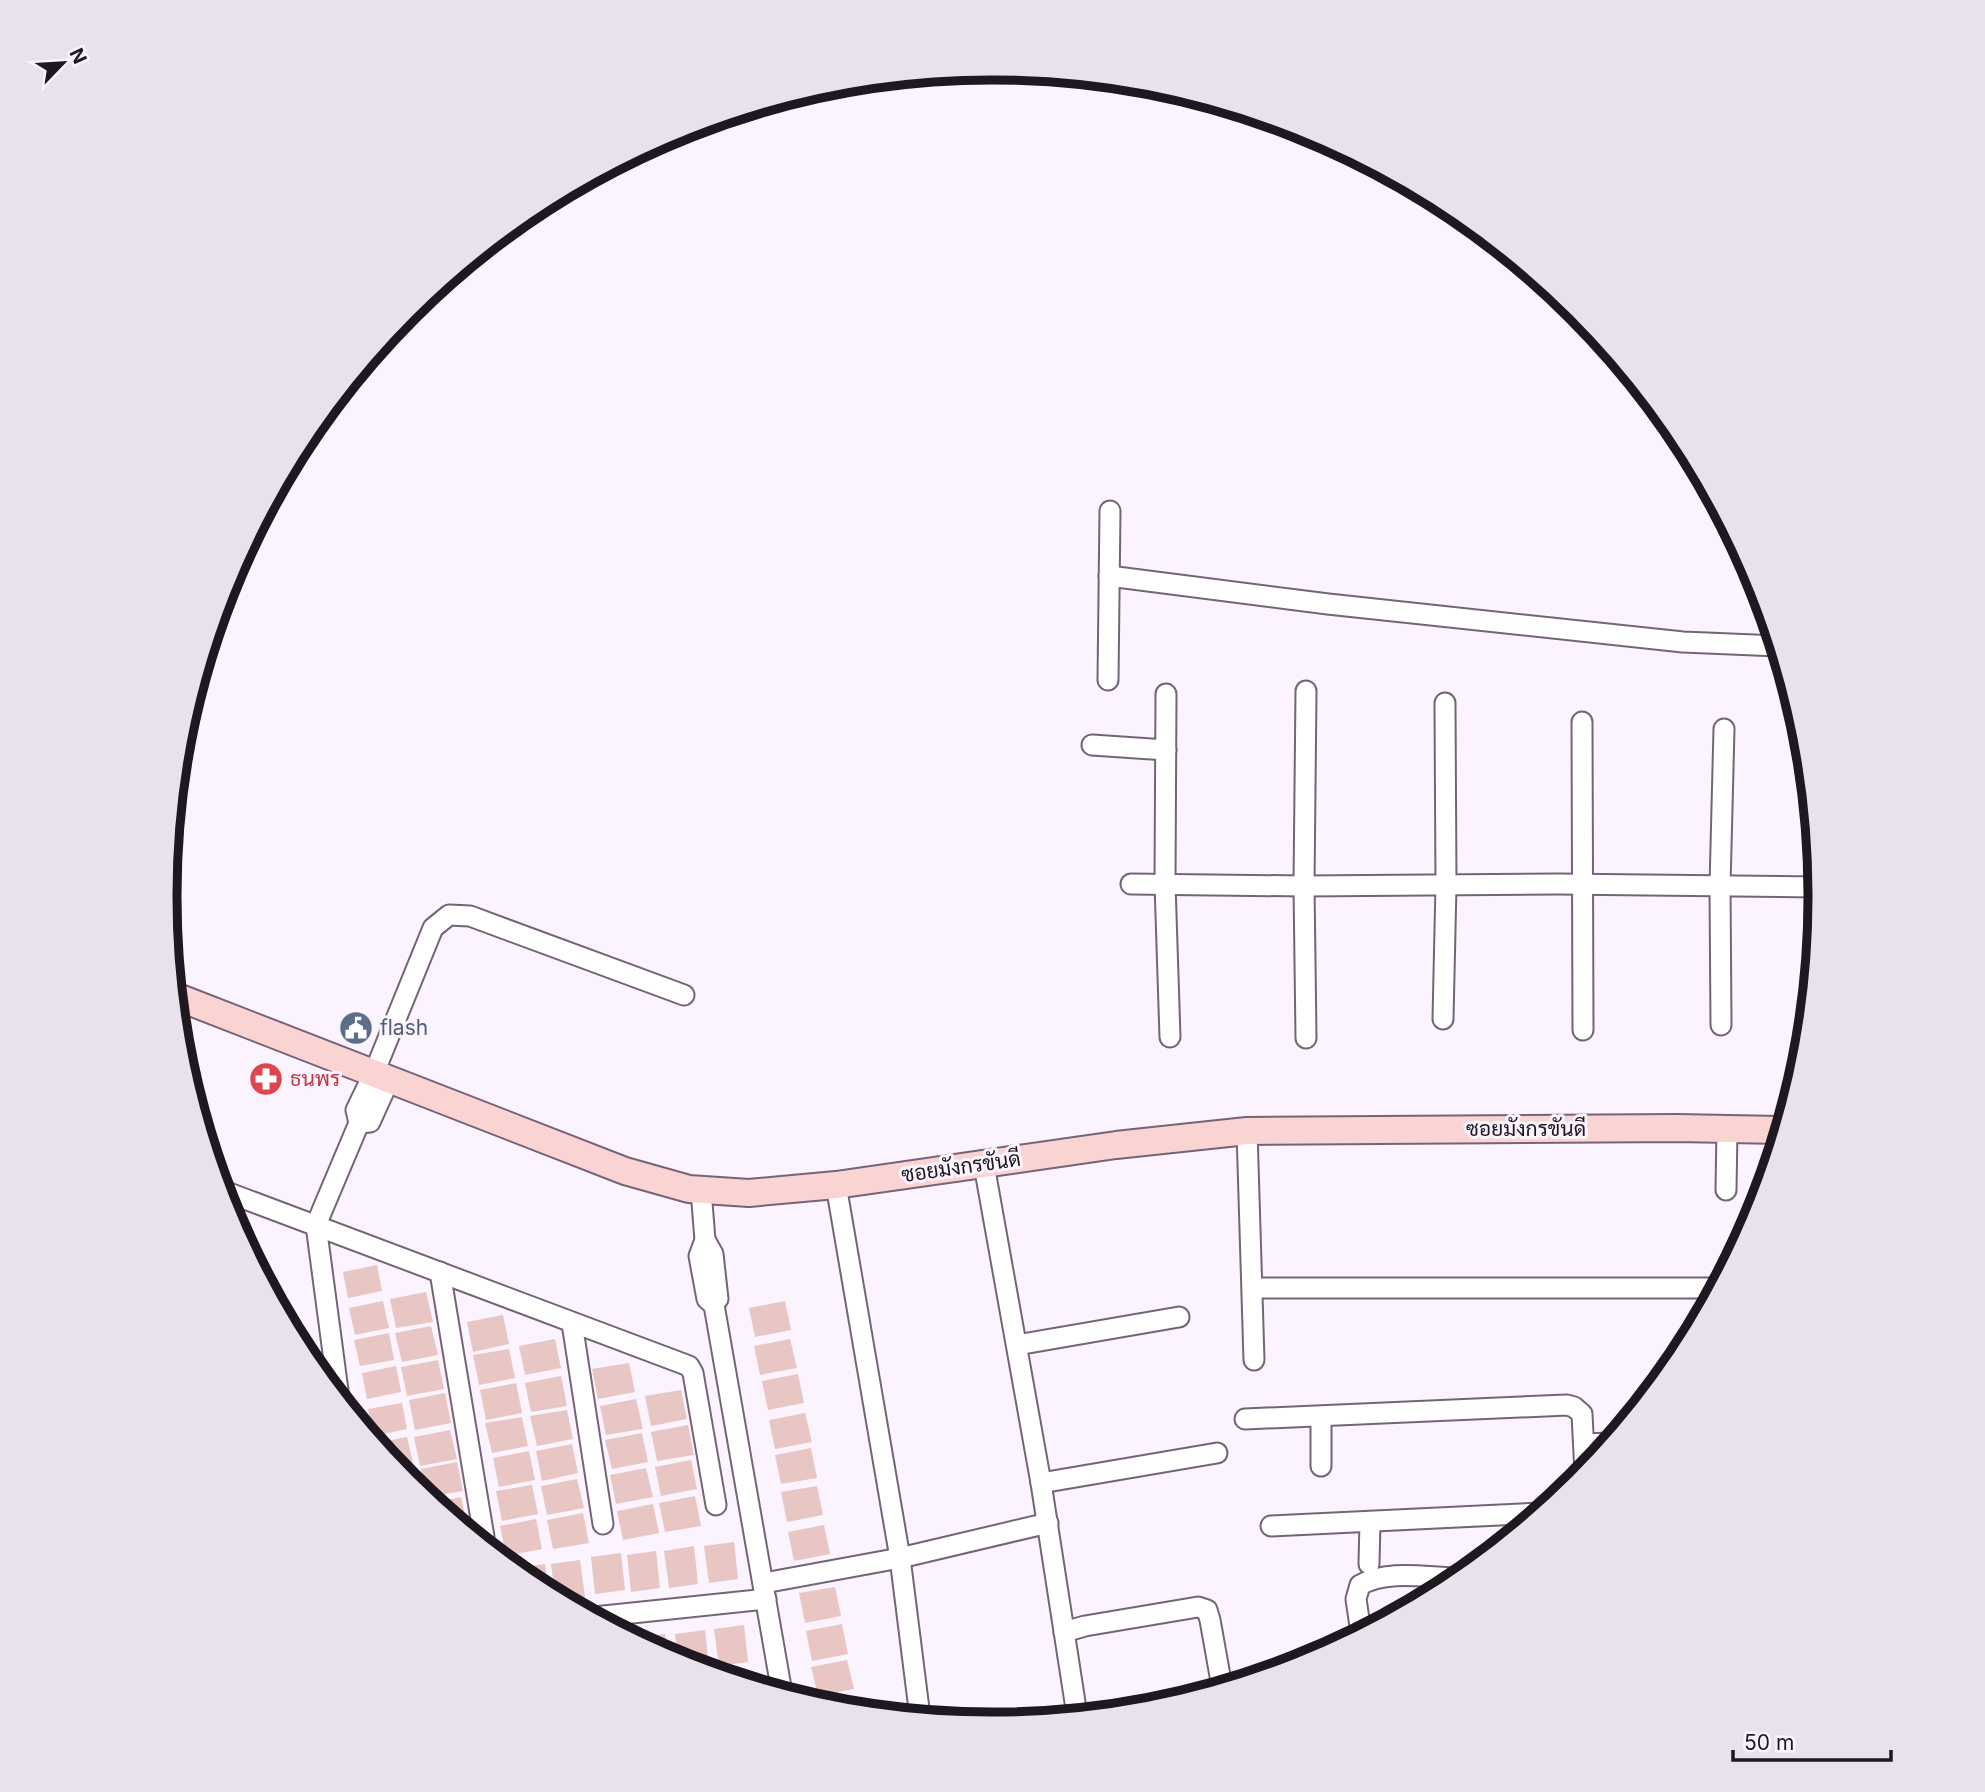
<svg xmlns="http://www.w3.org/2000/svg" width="1985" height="1792" viewBox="0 0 1985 1792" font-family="Inter,Sarabun,sans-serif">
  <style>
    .building { fill: #e8c6c3 }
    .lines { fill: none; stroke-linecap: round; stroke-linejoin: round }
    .street-casing { stroke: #756479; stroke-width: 23 }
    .secondary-casing { stroke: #756479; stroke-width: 30 }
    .street { stroke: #fff; stroke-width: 19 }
    .secondary { stroke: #fad4d2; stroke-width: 26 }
    .labels { text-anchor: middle; stroke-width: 6; stroke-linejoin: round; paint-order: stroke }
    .service-label { font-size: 21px; fill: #4e5e75; stroke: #fbf3fd; text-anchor: start }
    .health-label { font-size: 21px; fill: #be3a42; stroke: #fbf3fd; text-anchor: start }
    .street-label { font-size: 21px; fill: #1e1820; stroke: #fbf3fd }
    .rim { fill: none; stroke: #1e1820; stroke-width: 9 }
  </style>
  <rect width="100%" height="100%" fill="#fbf3fd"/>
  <g class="building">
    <polygon points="377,1265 382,1291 348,1298 343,1272"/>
    <polygon points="426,1292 433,1322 396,1328 390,1299"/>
    <polygon points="383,1301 389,1328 355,1335 349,1308"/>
    <polygon points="785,1301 791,1330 755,1337 749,1308"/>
    <polygon points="503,1315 509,1344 473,1352 467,1322"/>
    <polygon points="431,1326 438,1355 402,1362 395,1333"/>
    <polygon points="389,1333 394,1360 360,1366 354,1340"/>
    <polygon points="555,1339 561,1368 525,1375 519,1346"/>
    <polygon points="790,1339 797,1368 760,1375 754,1346"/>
    <polygon points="509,1349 515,1378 479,1385 473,1355"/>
    <polygon points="438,1360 444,1389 407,1396 401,1367"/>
    <polygon points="629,1363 635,1392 598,1399 592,1369"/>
    <polygon points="396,1366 401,1392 367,1399 362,1373"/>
    <polygon points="798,1374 804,1403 768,1410 762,1381"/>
    <polygon points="561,1376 567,1406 531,1412 525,1383"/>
    <polygon points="516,1383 522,1413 486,1420 480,1390"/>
    <polygon points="681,1390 687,1419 651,1426 645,1396"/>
    <polygon points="445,1393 451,1423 415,1430 409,1400"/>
    <polygon points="636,1399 643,1429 606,1435 600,1406"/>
    <polygon points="402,1403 407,1429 373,1436 368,1409"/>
    <polygon points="567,1410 573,1439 537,1446 530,1416"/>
    <polygon points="805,1413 812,1442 775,1449 769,1420"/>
    <polygon points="522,1417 528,1446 492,1453 485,1423"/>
    <polygon points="688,1425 694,1455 657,1461 651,1432"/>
    <polygon points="450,1430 457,1459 420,1466 414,1437"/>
    <polygon points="642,1433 648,1462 612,1469 605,1440"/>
    <polygon points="407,1437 413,1463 395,1467 376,1443"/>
    <polygon points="572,1444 578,1473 542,1481 536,1451"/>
    <polygon points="811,1448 817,1478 781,1484 775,1455"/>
    <polygon points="529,1451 535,1480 499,1487 493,1458"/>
    <polygon points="691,1460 697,1489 661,1496 655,1467"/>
    <polygon points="457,1462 463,1491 426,1497 421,1469"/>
    <polygon points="646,1468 653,1497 616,1504 610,1475"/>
    <polygon points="412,1469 416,1488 399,1471"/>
    <polygon points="577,1479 584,1508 547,1515 541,1486"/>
    <polygon points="532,1485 538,1514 502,1521 496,1491"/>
    <polygon points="817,1486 823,1515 787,1522 781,1492"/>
    <polygon points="695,1496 701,1526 665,1532 659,1503"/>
    <polygon points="461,1497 467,1523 460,1525 433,1503"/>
    <polygon points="653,1504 659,1533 623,1540 617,1511"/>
    <polygon points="583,1513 589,1543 553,1549 547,1520"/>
    <polygon points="536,1519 542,1549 506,1556 500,1526"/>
    <polygon points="824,1525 830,1554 794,1561 788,1532"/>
    <polygon points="734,1542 738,1579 709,1583 704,1546"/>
    <polygon points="694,1546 698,1584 669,1588 664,1551"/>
    <polygon points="656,1551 660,1588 631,1592 627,1555"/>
    <polygon points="621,1553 625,1590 595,1594 591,1557"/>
    <polygon points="580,1560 585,1597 562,1600 555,1596 551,1564"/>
    <polygon points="545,1564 549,1593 532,1584 516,1571 516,1568"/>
    <polygon points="835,1587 841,1616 805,1623 799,1593"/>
    <polygon points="842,1624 848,1654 812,1661 806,1631"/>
    <polygon points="744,1625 748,1662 719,1666 714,1629"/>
    <polygon points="705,1630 709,1667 701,1668 678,1661 675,1634"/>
    <polygon points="665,1634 668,1657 634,1638"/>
    <polygon points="847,1660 854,1689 818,1696 811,1667"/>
    <polygon points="750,1673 751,1683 727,1676"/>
    <polygon points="855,1698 857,1710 821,1705"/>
  </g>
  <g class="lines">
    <g class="street-casing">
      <g id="street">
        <polyline points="1109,576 1328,604 1683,642 1778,646"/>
        <polyline points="1108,680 1110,511"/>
        <polyline points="1306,691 1304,886 1306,1038"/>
        <polyline points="1166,694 1165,884 1170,1037"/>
        <polyline points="1582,722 1583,1030"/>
        <polyline points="1092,745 1166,750"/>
        <polyline points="1131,884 1304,886 1558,884 1819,887"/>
        <polyline points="1443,1019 1446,885 1445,703"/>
        <polyline points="1721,1025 1720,886 1724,729"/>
        <polyline points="359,1123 370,1122 389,1080"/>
        <polyline points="1247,1131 1254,1360"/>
        <polyline points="984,1165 1041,1483 1077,1715"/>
        <polyline points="836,1185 900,1558 920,1717"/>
        <polyline points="221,1190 689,1366 693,1373 716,1505"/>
        <polyline points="701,1190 705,1240 699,1256 707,1299 714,1305 782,1693"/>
        <polyline points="1726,1190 1727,1129"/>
        <polyline points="705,1240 713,1254 718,1299"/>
        <polyline points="440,1272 484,1537"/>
        <polyline points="1253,1288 1717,1288"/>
        <polyline points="572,1323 603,1524"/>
        <polyline points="1017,1345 1179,1317"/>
        <polyline points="339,1398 316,1225 359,1123 356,1110 374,1073 433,928 449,915 470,916 684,995"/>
        <polyline points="1321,1417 1321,1466"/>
        <polyline points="1245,1419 1567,1405 1574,1407 1582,1414 1585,1473"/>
        <polyline points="1585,1444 1609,1443"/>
        <polyline points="1041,1483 1217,1453"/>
        <polyline points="1271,1526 1540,1513"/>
        <polyline points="1369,1564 1370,1522"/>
        <polyline points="764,1583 900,1558 1048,1523"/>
        <polyline points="594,1617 766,1599"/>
        <polyline points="1064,1632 1085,1626 1198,1607 1207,1610 1210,1620 1222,1687"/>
        <path d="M1361 1633 1356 1599 1360 1585C1389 1569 1428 1578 1459 1578"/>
      </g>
    </g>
    <g class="secondary-casing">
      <polyline id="secondary" points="175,996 625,1171 689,1189 749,1193 836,1185 1116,1145 1247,1131 1677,1128 1782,1130"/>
    </g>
    <use href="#street" class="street"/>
    <use href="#secondary" class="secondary"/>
  </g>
  <defs>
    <g id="civic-disc" transform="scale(1.75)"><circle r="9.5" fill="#5c6f8a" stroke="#fbf3fd"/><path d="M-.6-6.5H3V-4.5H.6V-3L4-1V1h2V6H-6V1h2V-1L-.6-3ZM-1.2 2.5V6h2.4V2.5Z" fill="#fff"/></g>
    <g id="pharmacy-disc" transform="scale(1.75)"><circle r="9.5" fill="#e0444e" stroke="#fbf3fd"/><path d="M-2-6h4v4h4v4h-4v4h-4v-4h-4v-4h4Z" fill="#fff"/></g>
  </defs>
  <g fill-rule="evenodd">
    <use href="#civic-disc" x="356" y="1028"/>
    <use href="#pharmacy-disc" x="266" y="1079"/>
  </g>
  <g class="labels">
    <g class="service-label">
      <text x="380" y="1035">flash</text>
    </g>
    <g class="health-label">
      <text x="290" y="1086">ธนพร</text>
    </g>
    <g class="street-label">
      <text x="1526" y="1136">ซอยมังกรขันดี</text>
      <text transform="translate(961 1167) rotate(-8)" y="7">ซอยมังกรขันดี</text>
    </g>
  </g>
  <path d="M0 0H1985V1792H0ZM992 80H993A815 815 0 0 1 1808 895V897A815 815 0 0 1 993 1712H992A815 815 0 0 1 177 897V895A815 815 0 0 1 992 80Z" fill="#e9e1eb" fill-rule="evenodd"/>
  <path class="rim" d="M992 80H993A815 815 0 0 1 1808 895V897A815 815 0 0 1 993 1712H992A815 815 0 0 1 177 897V895A815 815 0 0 1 992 80Z"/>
  <g transform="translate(63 63) rotate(65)" stroke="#fbf3fd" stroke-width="5" paint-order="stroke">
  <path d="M0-5L12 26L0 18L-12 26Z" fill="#1e1820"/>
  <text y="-10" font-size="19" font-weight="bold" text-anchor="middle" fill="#1e1820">N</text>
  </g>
  <path d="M1733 1750v10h158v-10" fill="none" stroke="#1e1820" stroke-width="3.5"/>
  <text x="1744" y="1750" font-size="21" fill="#1e1820" stroke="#fbf3fd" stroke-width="5" paint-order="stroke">50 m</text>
</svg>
